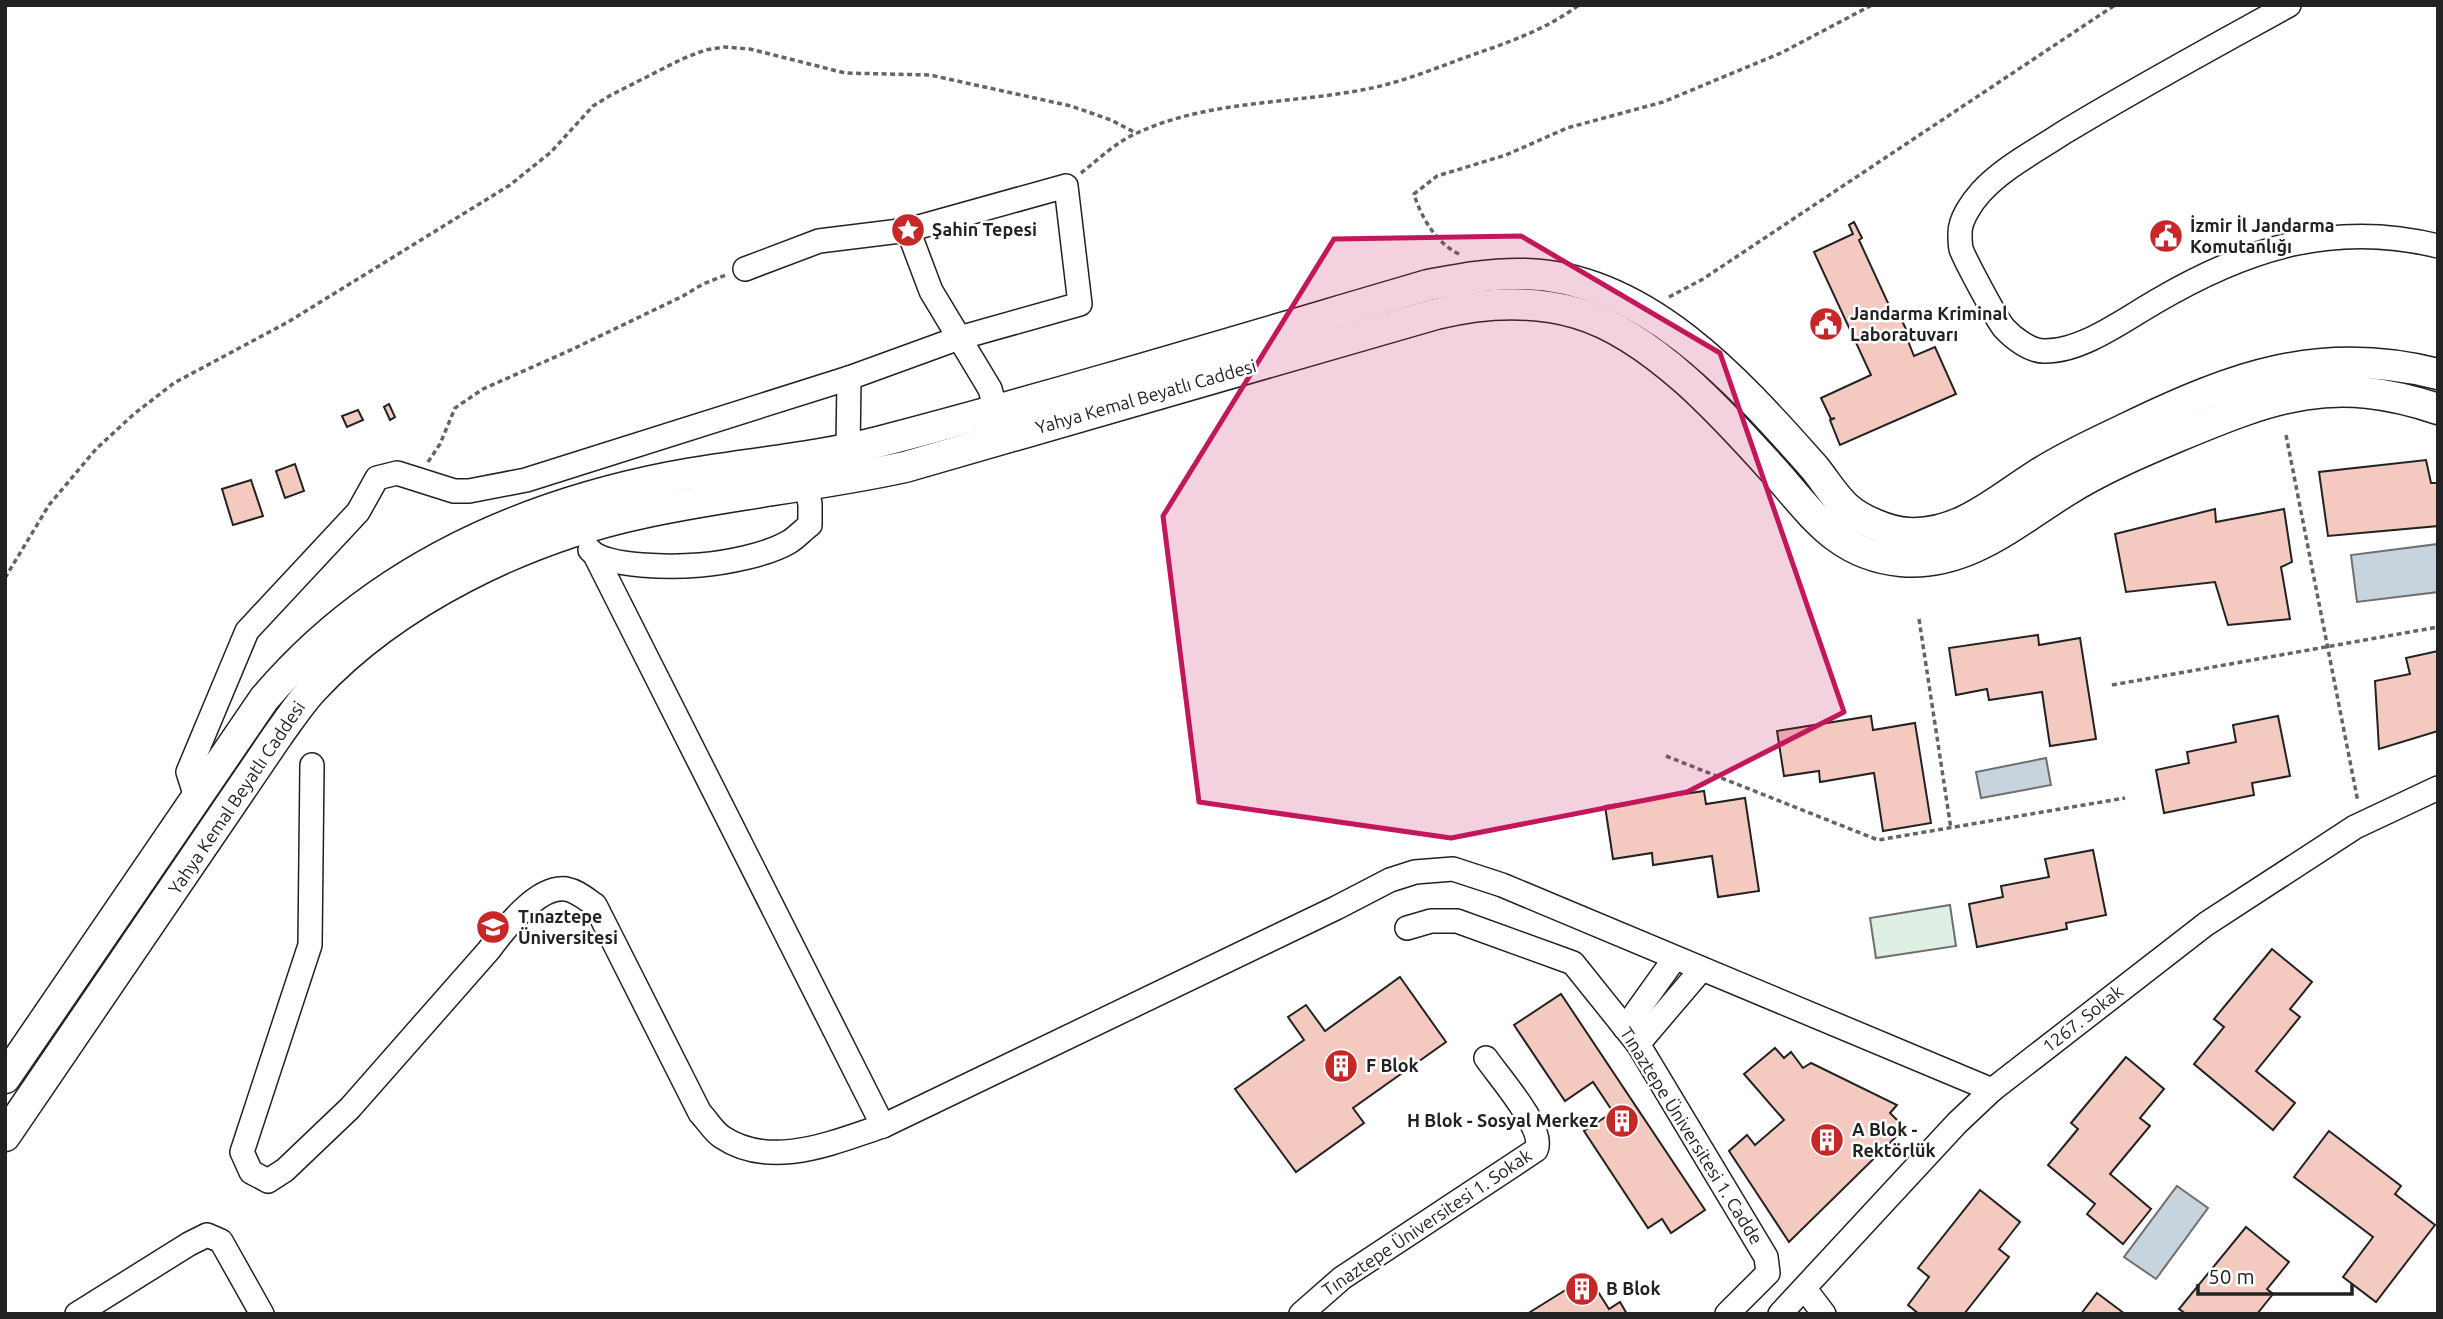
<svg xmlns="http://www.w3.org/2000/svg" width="2443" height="1319" viewBox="0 0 2443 1319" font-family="Ubuntu,sans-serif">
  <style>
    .green { fill: #e0efe3; stroke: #6f6f6f; stroke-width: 2 }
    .water { fill: #c7d3dd; stroke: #6f6f6f; stroke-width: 2 }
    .building { fill: #f3c9c0; stroke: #222; stroke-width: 2 }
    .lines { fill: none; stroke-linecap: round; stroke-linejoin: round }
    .minor-casing { stroke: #222; stroke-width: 26 }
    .major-casing { stroke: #222; stroke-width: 33 }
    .path { stroke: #646464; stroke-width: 3.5; stroke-dasharray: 5 3.5; stroke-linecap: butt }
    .minor { stroke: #fff; stroke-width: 23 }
    .major { stroke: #fff; stroke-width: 30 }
    .marked { fill: #c2185b; fill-opacity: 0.2; stroke: #c2185b; stroke-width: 5; stroke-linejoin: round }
    .labels { text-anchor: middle; stroke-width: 5; stroke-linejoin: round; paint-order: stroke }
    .poi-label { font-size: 18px; font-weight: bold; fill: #222; stroke: #fff; text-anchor: start }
    .street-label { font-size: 18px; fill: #222; stroke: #fff }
  </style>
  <rect width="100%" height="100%" fill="#fff"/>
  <polygon class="green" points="1950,905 1956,946 1876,958 1870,918"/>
  <g class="water">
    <polygon points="2438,544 2438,592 2357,602 2351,555"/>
    <polygon points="2046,758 2051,785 1981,798 1976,772"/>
    <polygon points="2177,1186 2208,1208 2156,1279 2124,1257"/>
  </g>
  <g class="building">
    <polygon points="1854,222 1862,238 1859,240 1893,314 1898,312 1911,340 1908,341 1914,356 1935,347 1956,394 1840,445 1830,420 1835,418 1831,419 1821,398 1871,375 1814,252 1853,234 1849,225"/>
    <polygon points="389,404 395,417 390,420 384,407"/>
    <polygon points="358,410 363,420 347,427 342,416"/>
    <polygon points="2426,460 2431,483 2438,483 2438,526 2328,536 2319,472"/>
    <polygon points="295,464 304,491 285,498 276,471"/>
    <polygon points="251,480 263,516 233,525 222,489"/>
    <polygon points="2215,509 2216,522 2284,509 2292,562 2281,567 2290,619 2228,625 2215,582 2126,592 2115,534"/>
    <polygon points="2038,635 2039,645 2080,638 2096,739 2050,746 2042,692 1989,700 1987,689 1956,695 1949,648"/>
    <polygon points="2438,651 2438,731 2379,749 2375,681 2410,674 2406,658"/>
    <polygon points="1871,716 1873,730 1915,723 1931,823 1883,831 1874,773 1820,782 1819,771 1784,776 1777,731"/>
    <polygon points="2278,716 2290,776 2252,783 2254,795 2164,813 2156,770 2189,763 2187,752 2236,742 2233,725"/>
    <polygon points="1704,791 1706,804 1745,798 1759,891 1718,897 1712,856 1653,865 1652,853 1613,859 1605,806"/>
    <polygon points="2093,850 2106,915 2066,923 2067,929 1977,947 1969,904 2003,897 2001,886 2049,877 2045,859"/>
    <polygon points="2272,949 2312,982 2290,1009 2300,1017 2256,1071 2295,1103 2273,1130 2194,1064 2224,1027 2214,1019"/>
    <polygon points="1400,977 1446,1042 1353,1108 1364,1123 1296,1172 1235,1089 1304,1040 1288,1017 1306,1005 1325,1031"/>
    <polygon points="1561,994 1705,1210 1671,1233 1662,1219 1648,1228 1584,1131 1613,1112 1593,1082 1565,1101 1514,1025"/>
    <polygon points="1775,1048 1784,1058 1791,1052 1803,1068 1811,1063 1897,1105 1890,1113 1905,1128 1789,1242 1729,1151 1747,1135 1755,1145 1784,1120 1744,1074"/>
    <polygon points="2126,1057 2164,1089 2140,1118 2150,1126 2110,1174 2151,1209 2123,1244 2087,1214 2095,1204 2048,1165 2078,1129 2071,1123"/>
    <polygon points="2329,1131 2401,1186 2395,1194 2435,1225 2376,1302 2343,1277 2373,1237 2294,1177"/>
    <polygon points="1980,1190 2020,1222 1999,1249 2009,1257 1964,1314 1919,1314 1908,1305 1929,1277 1918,1268"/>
    <polygon points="2246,1227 2289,1262 2267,1289 2273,1294 2257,1314 2186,1314 2179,1309"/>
    <polygon points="1588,1276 1609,1309 1620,1302 1627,1314 1527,1314"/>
    <polygon points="2097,1293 2125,1314 2081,1314"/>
  </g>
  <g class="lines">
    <g class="minor-casing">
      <g id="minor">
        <path d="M2289 5C2213 47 2137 88 2063 133 2036 151 2004 167 1981 192 1972 202 1960 219 1960 233 1960 238 1960 244 1961 249 1965 260 1997 320 2004 328 2013 338 2030 351 2044 351 2081 352 2124 320 2155 302 2245 249 2333 220 2438 246"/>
        <polyline points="908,230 931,291 990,389 996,411"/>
        <polyline points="848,450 849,378"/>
        <path d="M590 550C605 568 676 567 700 565 725 563 767 555 789 542 796 538 803 530 810 525V504L803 471"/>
        <polyline points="596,557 883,1126"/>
        <path d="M312 765 310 945 242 1152 251 1172 268 1181 285 1170 350 1108 489 950C504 930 537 885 566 889 577 891 586 899 595 905L700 1113C707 1120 713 1131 722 1137 771 1170 834 1142 883 1126L1336 908 1390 880 1415 872 1453 869 1502 885 1992 1090"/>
        <polyline points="196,797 188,772 247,631 358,512 377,478 397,473 454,491 469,491 526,480 849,378 959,338 1080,304 1066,186 908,230 819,241 745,269"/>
        <polyline points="1407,928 1431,921 1457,921 1573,963 1638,1044 1766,1257 1768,1273 1727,1314"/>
        <polyline points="1625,1028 1675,958"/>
        <polyline points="1638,1044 1701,970"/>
        <polyline points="1805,1289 1824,1314"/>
        <polyline points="77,1314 189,1244 207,1235 221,1241 262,1314"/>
        <path d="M1301 1314 1342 1278 1536 1150C1546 1129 1499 1077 1486 1058"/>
        <polyline points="1780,1314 1957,1123 1992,1090 2206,924 2355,827 2438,788"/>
      </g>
    </g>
    <g class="major-casing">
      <g id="major">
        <path d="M5 1078 264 699C369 575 513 508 671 477 741 464 813 459 882 441 1065 393 1247 338 1428 285 1460 279 1492 273 1525 274 1646 277 1739 383 1813 466 1824 479 1833 495 1846 507 1860 520 1889 532 1908 533 1959 536 1997 500 2037 475 2066 456 2098 442 2129 427 2233 377 2321 344 2438 374"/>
        <path d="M5 1136 278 735C289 720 300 703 313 689 396 600 525 538 642 513 729 494 818 486 905 467L1436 314C1481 303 1531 300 1577 313 1652 335 1724 415 1775 472 1813 515 1838 555 1901 561 1965 567 2015 523 2066 491 2101 469 2141 452 2179 436 2275 396 2334 374 2438 409"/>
      </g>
    </g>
    <g class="path">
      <path d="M1081 173C1099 159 1116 142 1137 133 1208 100 1292 104 1367 89 1398 83 1429 71 1458 60 1500 45 1543 32 1579 5"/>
      <path d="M1459 254C1436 243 1421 217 1414 194L1437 176 1506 155 1567 128 1663 102 1781 53 1872 5"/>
      <polyline points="1669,297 1703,279 2115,5"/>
      <polyline points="2286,435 2358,802"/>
      <polyline points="428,462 440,444 455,408 483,389 573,349 683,296 703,284 726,275"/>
      <polyline points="5,578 49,505 96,449 134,414 174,383 288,322 510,185 551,152 593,106 611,95 682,59 705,50 724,47 750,49 845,73 930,75 1071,106 1111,120 1136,133"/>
      <polyline points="1919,619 1951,829"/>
      <polyline points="2112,685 2438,627"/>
      <polyline points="1666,756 1878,840 2125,798"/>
    </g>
    <use href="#minor" class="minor"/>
    <use href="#major" class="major"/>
  </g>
  <path class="marked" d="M1521 236 1720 353 1844 712 1687 792 1451 838 1199 802 1163 516 1334 239Z"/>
  <defs>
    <g id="sight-disc" transform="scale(1.75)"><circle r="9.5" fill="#c62828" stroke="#fff"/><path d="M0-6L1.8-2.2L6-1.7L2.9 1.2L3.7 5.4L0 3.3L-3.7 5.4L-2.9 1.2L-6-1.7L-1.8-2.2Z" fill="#fff"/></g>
    <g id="civic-disc" transform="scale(1.75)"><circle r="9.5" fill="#c62828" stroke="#fff"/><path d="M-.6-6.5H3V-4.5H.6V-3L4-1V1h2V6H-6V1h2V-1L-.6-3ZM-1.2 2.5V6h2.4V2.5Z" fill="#fff"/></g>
    <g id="university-disc" transform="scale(1.75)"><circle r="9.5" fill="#c62828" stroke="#fff"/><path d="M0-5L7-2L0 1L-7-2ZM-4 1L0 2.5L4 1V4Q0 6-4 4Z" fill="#fff"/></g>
    <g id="building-disc" transform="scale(1.75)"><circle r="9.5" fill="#c62828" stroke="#fff"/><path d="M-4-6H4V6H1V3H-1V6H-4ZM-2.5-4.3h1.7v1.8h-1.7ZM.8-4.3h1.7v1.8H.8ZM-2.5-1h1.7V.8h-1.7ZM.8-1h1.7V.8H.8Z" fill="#fff"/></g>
  </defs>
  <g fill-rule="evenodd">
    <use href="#sight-disc" x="908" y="230"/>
    <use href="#civic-disc" x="2166" y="236"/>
    <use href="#civic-disc" x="1826" y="324"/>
    <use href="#university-disc" x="493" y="927"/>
    <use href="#building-disc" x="1341" y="1066"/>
    <use href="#building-disc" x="1622" y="1121"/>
    <use href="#building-disc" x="1827" y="1140"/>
    <use href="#building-disc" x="1582" y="1289"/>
  </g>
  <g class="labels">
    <g class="poi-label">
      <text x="2190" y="232">İzmir İl Jandarma<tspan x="2190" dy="21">Komutanlığı</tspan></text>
      <text x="932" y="236">Şahin Tepesi</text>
      <text x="1850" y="320">Jandarma Kriminal<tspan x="1850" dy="21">Laboratuvarı</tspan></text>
      <text x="518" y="923">Tınaztepe<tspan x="518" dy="21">Üniversitesi</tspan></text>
      <text x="1366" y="1072">F Blok</text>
      <text x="1598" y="1127" text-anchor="end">H Blok - Sosyal Merkez</text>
      <text x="1852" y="1136">A Blok -<tspan x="1852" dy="21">Rektörlük</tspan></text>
      <text x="1606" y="1295">B Blok</text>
    </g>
    <g class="street-label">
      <text transform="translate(1146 397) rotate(-16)" y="6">Yahya Kemal Beyatlı Caddesi</text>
      <text transform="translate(237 798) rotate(-56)" y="6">Yahya Kemal Beyatlı Caddesi</text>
      <text transform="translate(2083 1019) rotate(-38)" y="6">1267. Sokak</text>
      <text transform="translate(1691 1136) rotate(58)" y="6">Tınaztepe Üniversitesi 1. Cadde</text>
      <text transform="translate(1427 1223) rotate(-34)" y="6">Tınaztepe Üniversitesi 1. Sokak</text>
    </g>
  </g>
  <rect width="2443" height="1319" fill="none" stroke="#222222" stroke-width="14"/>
  <path d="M2198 1284v10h154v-10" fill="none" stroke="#222222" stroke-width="3.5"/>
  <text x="2208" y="1284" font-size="21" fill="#222222" stroke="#ffffff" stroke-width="5" paint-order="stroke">50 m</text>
</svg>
